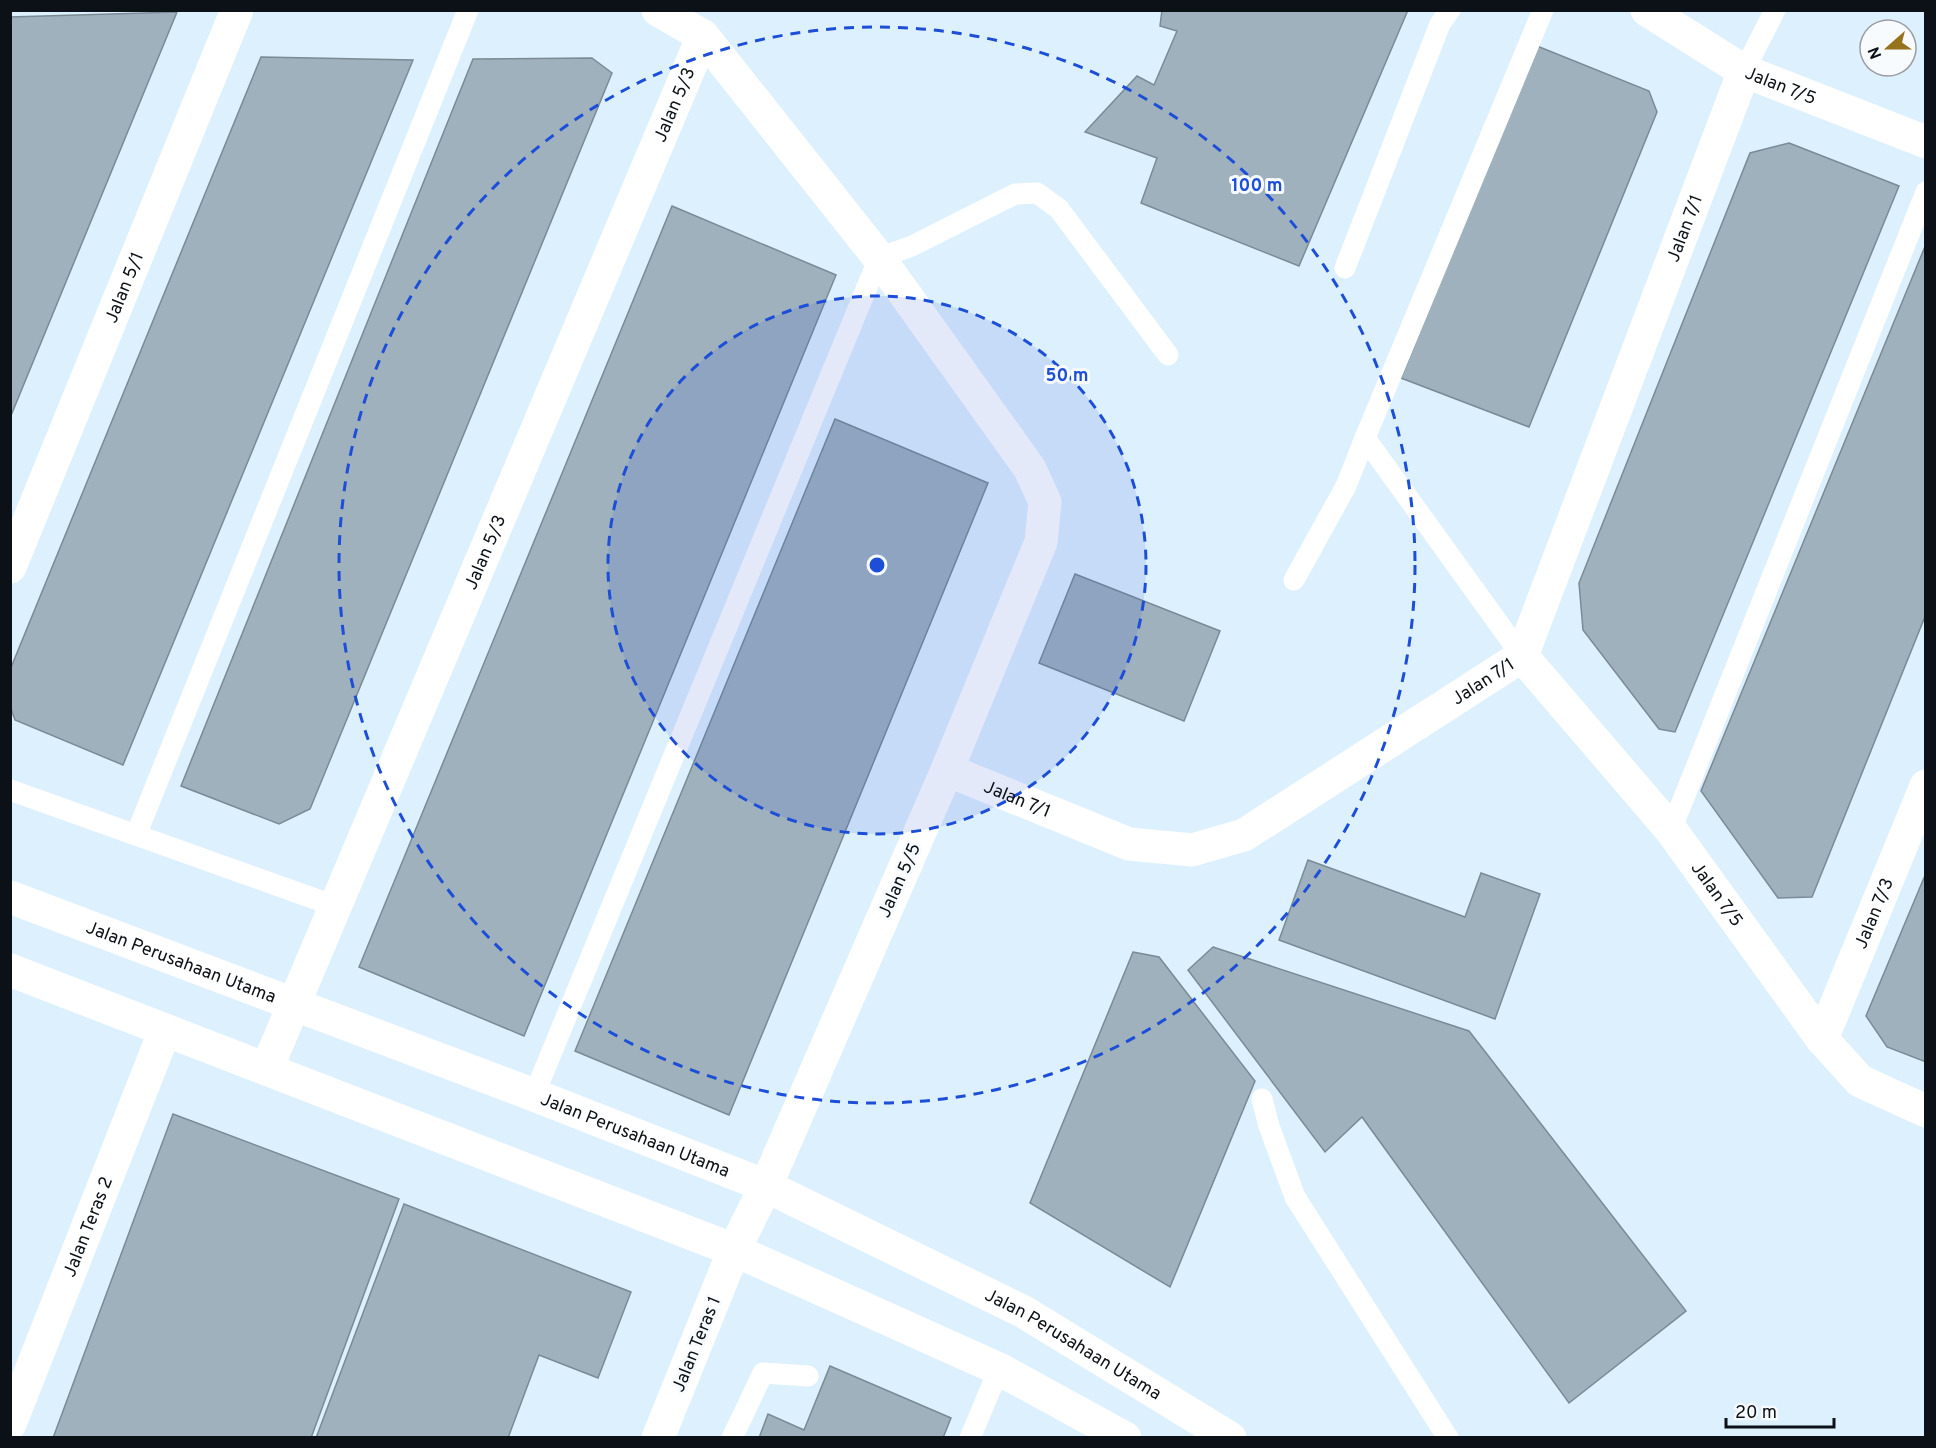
<svg xmlns="http://www.w3.org/2000/svg" width="1936" height="1448" viewBox="0 0 1936 1448" font-family="Overpass,sans-serif">
  <style>
    .building { fill: #9fb1bd; stroke: #7a8b96; stroke-width: 1.5 }
    .lines { fill: none; stroke-linecap: round; stroke-linejoin: round }
    .lane { stroke: #fff; stroke-width: 21 }
    .street { stroke: #fff; stroke-width: 33 }
    .secondary { stroke: #fff; stroke-width: 33 }
    .ring { fill: none; stroke: #1d4ed8; stroke-width: 3; stroke-dasharray: 10 8 }
    .labels { text-anchor: middle; stroke-width: 6; stroke-linejoin: round; paint-order: stroke }
    .street-label { font-size: 18px; fill: #0b1116; stroke: #f7fbfd }
    .centre { fill: #1d4ed8; stroke: #f7fbfd; stroke-width: 3 }
    .ring-label { font-size: 18px; text-anchor: middle; font-weight: bold; fill: #1d4ed8; stroke: #f7fbfd; stroke-width: 6; stroke-linejoin: round; paint-order: stroke }
  </style>
  <rect width="100%" height="100%" fill="#ddf0fd"/>
  <g class="building">
    <polygon points="1162,10 1408,10 1299,266 1141,203 1157,158 1085,132 1137,76 1154,85 1177,31 1160,26"/>
    <polygon points="177,12 10,418 10,17"/>
    <polygon points="1537,46 1649,91 1657,112 1529,427 1401,378"/>
    <polygon points="261,57 413,60 123,765 15,720 10,706 10,670"/>
    <polygon points="592,58 612,73 310,809 279,824 181,786 473,59"/>
    <polygon points="1789,143 1899,186 1675,732 1659,729 1583,630 1579,583 1750,153"/>
    <polygon points="672,206 836,275 524,1036 359,967"/>
    <polygon points="1926,244 1926,614 1812,897 1778,898 1701,791"/>
    <polygon points="835,419 988,483 729,1115 575,1051"/>
    <polygon points="1075,574 1220,631 1184,721 1039,663"/>
    <polygon points="1308,860 1465,917 1481,873 1540,894 1495,1019 1279,940"/>
    <polygon points="1926,873 1926,1062 1887,1047 1866,1016"/>
    <polygon points="1213,947 1469,1031 1686,1311 1569,1403 1362,1117 1325,1152 1188,970"/>
    <polygon points="1133,952 1159,957 1255,1081 1170,1287 1030,1203"/>
    <polygon points="173,1114 399,1199 311,1438 53,1438"/>
    <polygon points="404,1204 631,1292 598,1378 539,1355 508,1438 316,1438"/>
    <polygon points="830,1366 951,1418 943,1438 759,1438 768,1414 804,1430"/>
  </g>
  <g class="lines">
    <g class="lane">
      <polyline points="1744,71 1775,10"/>
      <polyline points="1345,268 1440,24 1450,10"/>
      <polyline points="1294,580 1346,486 1365,438"/>
      <polyline points="1522,656 1365,438 1543,10"/>
      <polyline points="10,790 335,906"/>
      <polyline points="1671,830 1926,192"/>
      <polyline points="136,835 468,10"/>
      <polyline points="534,1095 879,258 912,246 1015,194 1037,193 1059,209 1168,355"/>
      <polyline points="1262,1099 1269,1126 1295,1197 1448,1438"/>
      <polyline points="732,1438 763,1373 808,1376"/>
      <polyline points="970,1438 999,1369"/>
    </g>
    <g class="street">
      <polyline points="658,10 703,36 879,258 1030,469 1045,502 1041,542 947,770 766,1186 734,1250 658,1438"/>
      <path id="s1" d="M1647 10 1744 71 1926 142"/>
      <path id="s2" d="M10 567 237 10"/>
      <path id="s3" d="M1522 656 1671 830 1822 1039 1860 1081 1926 1111"/>
      <path id="s4" d="M947 770 1129 844 1192 850 1244 835 1522 656 1744 71"/>
      <path id="s5" d="M1822 1039 1926 786"/>
      <path id="s6" d="M267 1068 703 36"/>
      <path id="s7" d="M10 1424 165 1030"/>
    </g>
    <g class="secondary">
      <path id="s8" d="M10 897 534 1095 766 1186 1024 1312 1230 1438"/>
      <polyline points="10,970 734,1250 999,1369 1125,1438"/>
    </g>
  </g>
  <circle cx="877" cy="565" r="269" fill="#1d4ed8" fill-opacity=".12"/>
  <g class="ring">
    <circle cx="877" cy="565" r="269"/>
    <circle cx="877" cy="565" r="538"/>
  </g>
  <g class="labels">
    <g class="street-label">
      <text dy="6" stroke="none"><textPath href="#s1" startOffset="154">Jalan 7/5</textPath></text>
      <text dy="6" stroke="none"><textPath href="#s6" startOffset="1046">Jalan 5/3</textPath></text>
      <text dy="6" stroke="none"><textPath href="#s4" startOffset="1102">Jalan 7/1</textPath></text>
      <text dy="6" stroke="none"><textPath href="#s2" startOffset="302">Jalan 5/1</textPath></text>
      <text dy="6" stroke="none"><textPath href="#s6" startOffset="560">Jalan 5/3</textPath></text>
      <text dy="6" stroke="none"><textPath href="#s4" startOffset="598">Jalan 7/1</textPath></text>
      <text dy="6" stroke="none"><textPath href="#s4" startOffset="76">Jalan 7/1</textPath></text>
      <text transform="translate(899 880) rotate(-66)" y="6">Jalan 5/5</text>
      <text dy="6" stroke="none"><textPath href="#s3" startOffset="308">Jalan 7/5</textPath></text>
      <text dy="6" stroke="none"><textPath href="#s5" startOffset="136">Jalan 7/3</textPath></text>
      <text dy="6" stroke="none"><textPath href="#s8" startOffset="183">Jalan Perusahaan Utama</textPath></text>
      <text dy="6" stroke="none"><textPath href="#s8" startOffset="669">Jalan Perusahaan Utama</textPath></text>
      <text dy="6" stroke="none"><textPath href="#s7" startOffset="212">Jalan Teras 2</textPath></text>
      <text transform="translate(696 1344) rotate(-68)" y="6">Jalan Teras 1</text>
      <text dy="6" stroke="none"><textPath href="#s8" startOffset="1155">Jalan Perusahaan Utama</textPath></text>
    </g>
  </g>
  <circle cx="877" cy="565" r="9" class="centre"/>
  <g class="ring-label">
    <text x="1257" y="191">100 m</text>
    <text x="1067" y="381">50 m</text>
  </g>
  <rect width="1936" height="1448" fill="none" stroke="#0b1116" stroke-width="24"/>
  <g transform="translate(1888 48) rotate(249)"><circle r="28" fill="#f7fbfd" stroke="#999da1" stroke-width="1.5"/>
  <path d="M0-4.5L10 22L0 15L-10 22Z" fill="#96731c"/>
  <text y="-9" font-size="16" font-weight="bold" text-anchor="middle" fill="#0b1116">N</text>
  </g>
  <path d="M1726 1418v9h108v-9" fill="none" stroke="#0b1116" stroke-width="3"/>
  <text x="1735" y="1418" font-size="18" fill="#0b1116" stroke="#f7fbfd" stroke-width="4.5" paint-order="stroke">20 m</text>
</svg>
